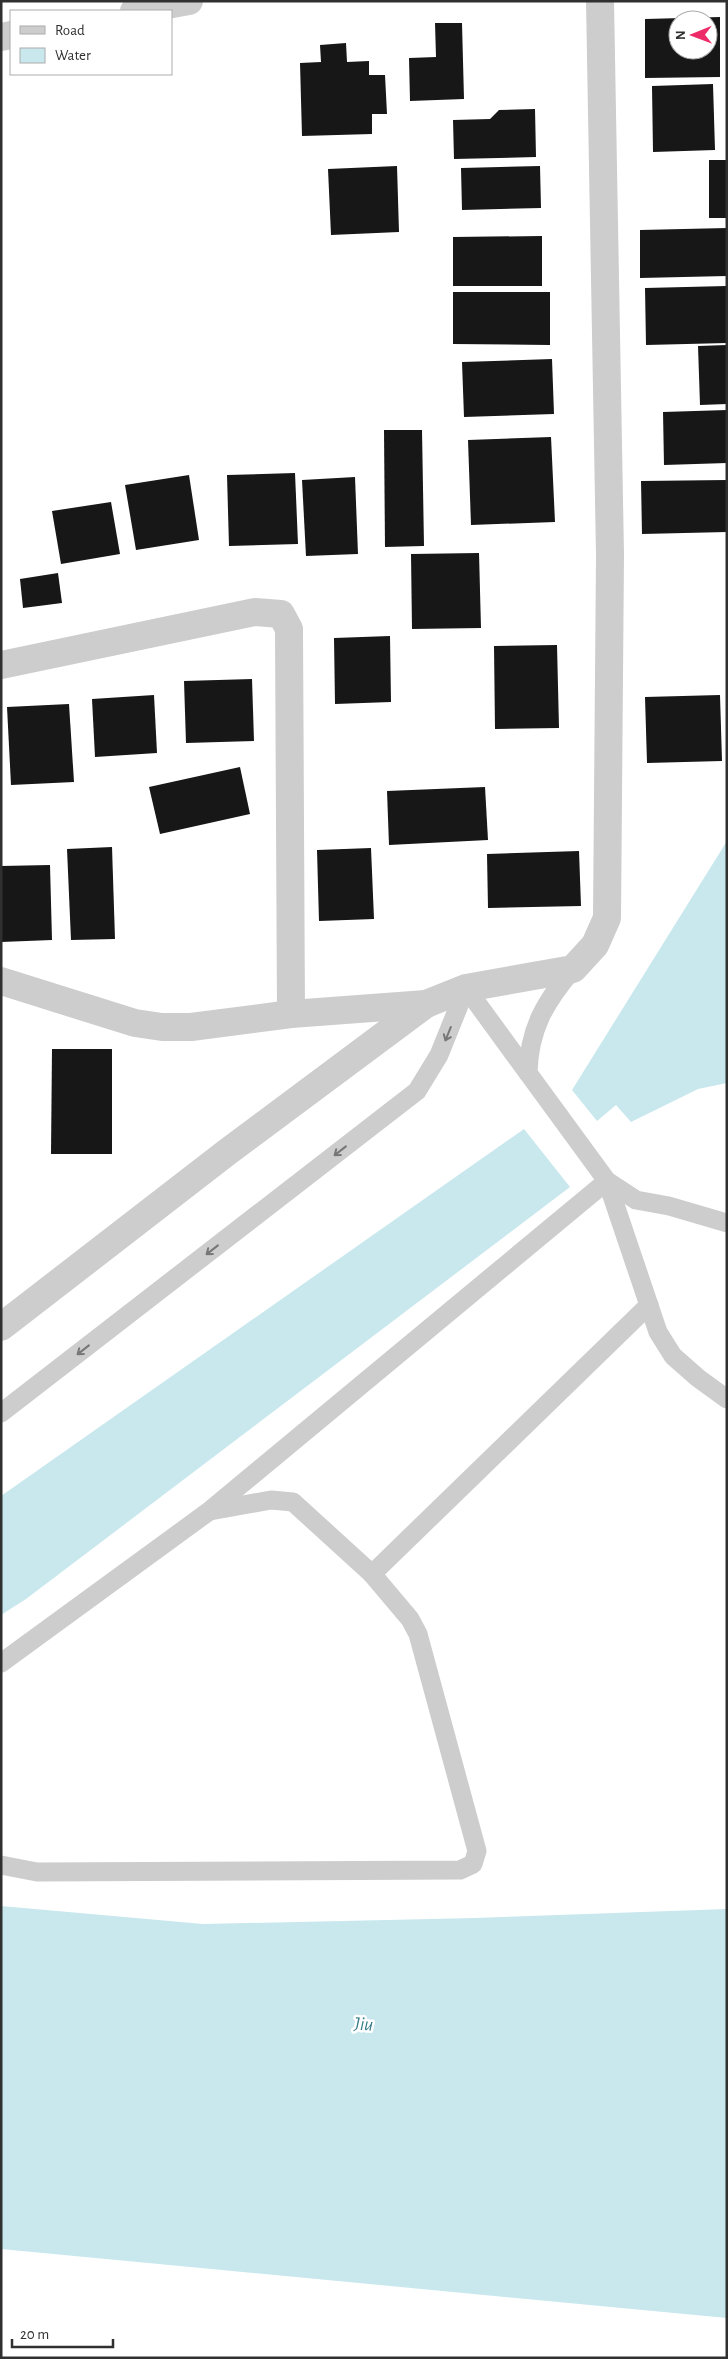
<svg xmlns="http://www.w3.org/2000/svg" width="728" height="2359" viewBox="0 0 728 2359" font-family="'Alegreya Sans',sans-serif">
  <style>
    .water { fill: #c8e8ee }
    .building { fill: #171717; fill-rule: evenodd }
    .lines { fill: none; stroke-linecap: round; stroke-linejoin: round }
    .service { stroke: #cdcdcd; stroke-width: 19 }
    .minor { stroke: #cdcdcd; stroke-width: 28 }
    .oneway { stroke: #777 }
    .labels { text-anchor: middle; stroke-width: 5; stroke-linejoin: round; paint-order: stroke }
    .water-label { font-size: 19px; font-style: italic; fill: #357c89; stroke: #fff }
  </style>
  <rect width="100%" height="100%" fill="#fff"/>
  <g class="water">
    <polygon points="727,841 727,1083 698,1089 631,1122 616,1105 597,1121 572,1090"/>
    <polygon points="524,1129 570,1187 26,1599 1,1615 1,1496"/>
    <polygon points="1,1906 203,1924 475,1918 727,1909 727,2318 1,2249"/>
  </g>
  <g class="building">
    <path d="M720 17V77L645 78V19ZM678 20H708V50H678Z"/>
    <polygon points="435,23 462,23 464,99 410,101 409,58 436,57"/>
    <polygon points="346,43 347,62 369,61 369,75 385,75 387,114 372,114 372,134 302,136 300,63 321,62 320,45"/>
    <polygon points="713,84 715,150 653,152 652,86"/>
    <polygon points="535,109 536,157 454,159 453,120 490,119 499,110"/>
    <rect x="709" y="160" width="18" height="58"/>
    <polygon points="397,166 399,232 331,235 328,169"/>
    <polygon points="540,166 541,208 462,210 461,168"/>
    <polygon points="727,228 727,276 640,278 640,230"/>
    <polygon points="542,236 542,286 453,286 453,237"/>
    <polygon points="727,286 727,343 646,345 645,288"/>
    <polygon points="453,292 550,292 550,345 453,344"/>
    <polygon points="727,345 727,404 700,405 698,346"/>
    <polygon points="552,359 554,414 464,417 462,362"/>
    <polygon points="727,410 727,463 664,465 663,412"/>
    <polygon points="384,430 422,430 424,546 385,547"/>
    <polygon points="551,437 555,522 471,525 468,440"/>
    <polygon points="295,473 298,544 229,546 227,475"/>
    <polygon points="189,475 199,540 136,550 125,485"/>
    <polygon points="355,477 358,554 306,556 302,480"/>
    <polygon points="727,480 727,532 642,534 641,481"/>
    <polygon points="111,502 120,554 61,564 52,511"/>
    <polygon points="479,553 481,628 412,629 411,554"/>
    <polygon points="58,573 62,603 23,608 20,579"/>
    <polygon points="390,636 391,702 335,704 334,638"/>
    <polygon points="557,645 559,728 495,729 494,646"/>
    <polygon points="252,679 254,741 186,743 184,681"/>
    <polygon points="154,695 157,753 95,757 92,699"/>
    <polygon points="720,695 722,761 647,763 645,697"/>
    <polygon points="69,704 74,782 11,785 7,707"/>
    <polygon points="240,767 250,814 160,834 149,787"/>
    <polygon points="485,787 488,840 389,845 387,791"/>
    <polygon points="112,847 115,939 71,940 67,849"/>
    <polygon points="371,848 374,919 319,921 317,850"/>
    <polygon points="579,851 581,906 488,908 487,854"/>
    <polygon points="50,865 52,940 1,942 1,866"/>
    <polygon points="52,1049 112,1049 112,1154 51,1154"/>
  </g>
  <g class="lines">
    <g class="service">
      <path d="M573 969C545 1002 529 1029 528 1073L607 1181 636 1200 669 1206 727 1223"/>
      <polyline points="466,988 528,1073"/>
      <polyline points="1,1413 417,1091 439,1055 466,988"/>
      <polyline points="210,1511 271,1500 293,1502 372,1574"/>
      <polyline points="1,1663 208,1512 607,1181 658,1332 673,1356 698,1378 727,1399"/>
      <polyline points="1,1865 37,1872 460,1870 473,1864 477,1851 418,1634 410,1619 372,1574 649,1305"/>
    </g>
    <g class="minor">
      <polyline points="134,11 189,1"/>
      <polyline points="1,37 11,35"/>
      <polyline points="1,665 255,612 281,614 289,629 291,1014"/>
      <polyline points="1,981 135,1023 162,1027 191,1027 291,1014 426,1004"/>
      <polyline points="1,1327 226,1153 426,1004 466,988 573,969 595,945 607,918 610,555 600,1"/>
    </g>
  </g>
  <defs><path id="oneway-shaft" d="M-6 0H5M1.5-3L5.5 0L1.5 3" fill="none" stroke-width="1.6" stroke-linecap="round" stroke-linejoin="round" transform="scale(1.25)"/></defs>
  <g class="oneway">
    <use href="#oneway-shaft" transform="translate(448 1034) rotate(112)"/>
    <use href="#oneway-shaft" transform="translate(340 1151) rotate(142)"/>
    <use href="#oneway-shaft" transform="translate(212 1250) rotate(142)"/>
    <use href="#oneway-shaft" transform="translate(83 1350) rotate(142)"/>
  </g>
  <g class="labels">
    <g class="water-label">
      <text transform="translate(364 2023) rotate(5)" y="7">Jiu</text>
    </g>
  </g>
  <rect width="728" height="2359" fill="none" stroke="#303030" stroke-width="5"/>
  <rect x="10" y="10" width="162" height="65" fill="#ffffff" stroke="#acacac"/>
  <rect x="20" y="26" width="25" height="8" fill="#cdcdcd" stroke="#acacac"/>
  <text x="55" y="35" font-size="15" fill="#303030">Road</text>
  <rect x="20" y="48" width="25" height="15" fill="#c8e8ee" stroke="#acacac"/>
  <text x="55" y="60" font-size="15" fill="#303030">Water</text>
  <g transform="translate(693 35) rotate(269)"><circle r="24" fill="#ffffff" stroke="#acacac"/>
  <path d="M0-4L9 19L0 12L-9 19Z" fill="#ed2b68"/>
  <text y="-8" font-size="14" font-weight="bold" text-anchor="middle" fill="#303030">N</text>
  </g>
  <path d="M12 2339v8h101v-8" fill="none" stroke="#303030" stroke-width="2.5"/>
  <text x="20" y="2339" font-size="15" fill="#303030" stroke="#ffffff" stroke-width="4" paint-order="stroke">20 m</text>
</svg>
